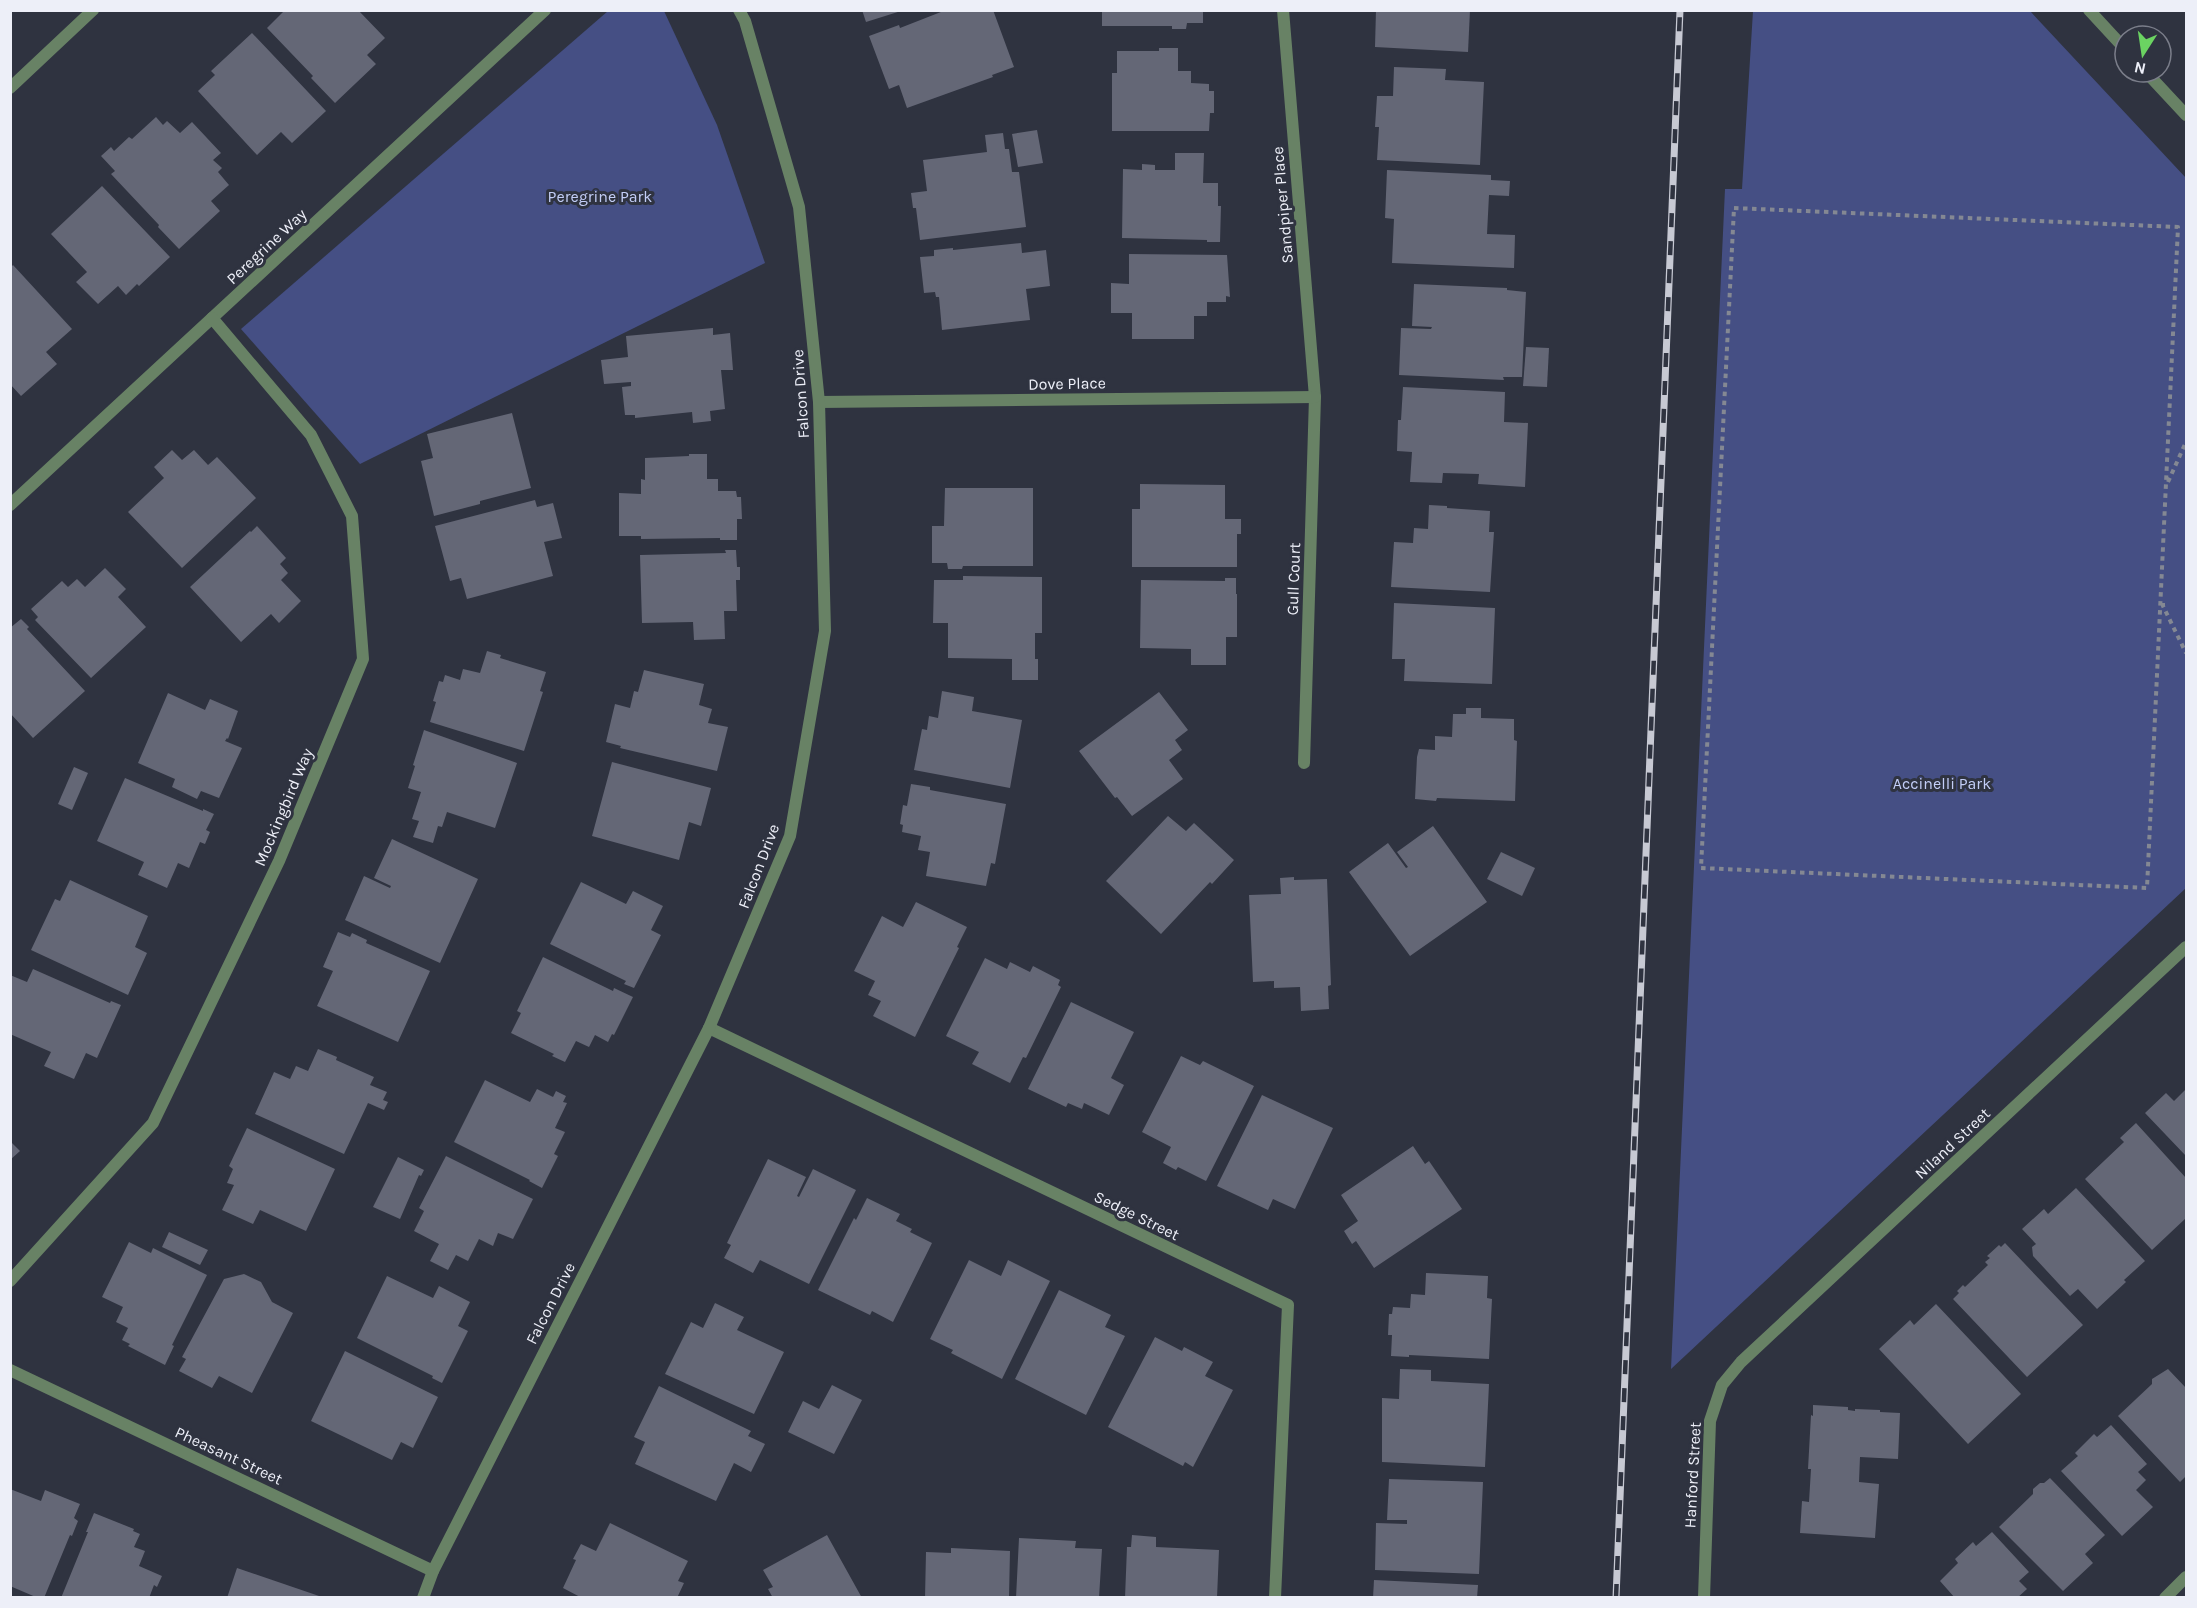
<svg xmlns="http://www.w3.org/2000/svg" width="2197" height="1608" viewBox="0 0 2197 1608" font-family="Karla,sans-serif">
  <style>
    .green { fill: #454f84 }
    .building { fill: #646776 }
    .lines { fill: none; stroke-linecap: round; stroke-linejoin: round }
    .path { stroke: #848893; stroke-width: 4; stroke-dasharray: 4.5 4.5; stroke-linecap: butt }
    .minor { stroke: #688265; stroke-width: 12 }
    .tertiary { stroke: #688265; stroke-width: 12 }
    .rail-casing { stroke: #c7c9d3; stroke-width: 7 }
    .rail { stroke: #2f3340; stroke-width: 4.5; stroke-dasharray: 14; stroke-linecap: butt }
    .labels { text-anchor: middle; stroke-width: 6; stroke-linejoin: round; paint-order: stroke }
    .park-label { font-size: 16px; fill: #c3cef7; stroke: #2f3340 }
    .street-label { font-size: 16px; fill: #edeff8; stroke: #2f3340 }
  </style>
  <rect width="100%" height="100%" fill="#2f3340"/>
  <g class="green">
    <polygon points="608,11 664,11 717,125 765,263 360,464 241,329"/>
    <polygon points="1753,11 2030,11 2186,178 2186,888 1671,1369 1725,189 1742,189"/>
  </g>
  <g class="building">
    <polygon points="285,10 358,10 385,38 367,55 376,64 335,103 311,78 313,76 267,28"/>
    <polygon points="862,10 901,10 901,11 866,22"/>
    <polygon points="946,10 993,10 1014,67 992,75 993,77 907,108 899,85 889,89 869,36 899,25 900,28"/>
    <polygon points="1102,10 1203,10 1203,23 1187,23 1186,29 1172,29 1172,26 1102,26"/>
    <polygon points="1376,10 1470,10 1468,52 1375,47"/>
    <polygon points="252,33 326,111 292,143 281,132 257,155 198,91 215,75 211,71"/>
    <polygon points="1159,48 1178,48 1178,71 1191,71 1191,83 1209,84 1209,91 1214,91 1214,113 1210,113 1209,131 1112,131 1112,73 1117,73 1117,51 1159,51"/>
    <polygon points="1394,67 1446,69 1445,80 1484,82 1480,165 1377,160 1379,127 1375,127 1377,96 1393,96"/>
    <polygon points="156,117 163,125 167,121 180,133 192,122 221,153 213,160 222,168 218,172 229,185 211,201 220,211 179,249 158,227 159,225 111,174 115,171 101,156 111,147 114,151 129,137 132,139"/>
    <polygon points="1037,130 1043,163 1018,167 1012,134"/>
    <polygon points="1003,133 1005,149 1009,149 1012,172 1019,172 1026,227 920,240 916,208 913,208 911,193 927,191 923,160 987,152 985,135"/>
    <polygon points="1175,153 1204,153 1203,183 1218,183 1218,206 1221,206 1220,242 1207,242 1207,240 1122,238 1123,169 1142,170 1142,164 1155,165 1155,170 1175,170"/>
    <polygon points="1387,170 1491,175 1491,180 1510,181 1509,196 1489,195 1487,234 1515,235 1514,268 1392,263 1394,219 1385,218"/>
    <polygon points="102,186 170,257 139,286 137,284 126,295 118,286 98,304 76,282 87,272 51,234"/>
    <polygon points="1021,243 1022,253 1046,250 1050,286 1026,289 1030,320 942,330 939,297 936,297 935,292 924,293 920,257 934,256 934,250 953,248 953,250"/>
    <polygon points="1129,254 1227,255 1230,297 1226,296 1226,302 1207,302 1207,316 1194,316 1194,339 1132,339 1132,313 1111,313 1111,283 1129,284"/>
    <polygon points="13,265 72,329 46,352 57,364 21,396 10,384 10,268"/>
    <polygon points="1414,284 1507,288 1507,290 1526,292 1522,377 1503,377 1504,380 1399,375 1401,328 1431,329 1432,327 1412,326"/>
    <polygon points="713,328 713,335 730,333 733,370 721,370 725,409 710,411 711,421 693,423 692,412 635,418 635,415 625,415 622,387 631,386 631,382 604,384 601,360 628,357 626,336"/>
    <polygon points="1526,347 1549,348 1547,387 1523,386"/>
    <polygon points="1403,387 1505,392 1504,422 1528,423 1525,487 1478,484 1479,474 1443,473 1442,483 1410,482 1412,452 1397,451 1398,420 1401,420"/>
    <polygon points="512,413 531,488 480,501 480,504 434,516 421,461 433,458 427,434"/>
    <polygon points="172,450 182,460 194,450 208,465 217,457 256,498 182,568 128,512 164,478 154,467"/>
    <polygon points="689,454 707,454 707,479 718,479 718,491 736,491 737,497 741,497 742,519 737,519 737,540 720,540 720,538 641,539 641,536 619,536 619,493 641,494 641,479 645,480 645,458 689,456"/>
    <polygon points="1140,484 1225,485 1225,519 1241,519 1241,534 1237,534 1237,567 1132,567 1132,509 1140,509"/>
    <polygon points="945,488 1033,488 1033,566 963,566 962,569 948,569 947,563 932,563 932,526 944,526"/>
    <polygon points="535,500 537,507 553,503 562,538 544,542 553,576 467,599 461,578 450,581 435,526"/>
    <polygon points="1429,505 1447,506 1447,508 1490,511 1489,532 1494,532 1490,592 1391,587 1394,542 1413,543 1414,528 1428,529"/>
    <polygon points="257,526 286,558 280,564 288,573 281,580 301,601 279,623 271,614 241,642 190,587 250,531 251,532"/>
    <polygon points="725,550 736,550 737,567 740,567 740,580 736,580 737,611 724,611 725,639 694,640 693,622 642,623 640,555 726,553"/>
    <polygon points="105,568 126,589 118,597 146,627 91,678 35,620 38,617 31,609 62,581 68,587 77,579 85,587"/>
    <polygon points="963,576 1042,577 1042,633 1035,633 1035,659 1038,659 1038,680 1012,680 1012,659 948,658 948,623 933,623 934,580 963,580"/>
    <polygon points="1225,578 1236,578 1236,594 1237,594 1237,637 1226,637 1226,665 1191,665 1191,649 1140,648 1141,580 1225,581"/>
    <polygon points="1394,603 1495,608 1492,684 1404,681 1405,659 1392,659"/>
    <polygon points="21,619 29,627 27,629 85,691 33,738 10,713 10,628"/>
    <polygon points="487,651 501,655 500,658 546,672 540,691 543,692 524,751 430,722 436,702 433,701 439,681 443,682 445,675 460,680 463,669 480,673"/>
    <polygon points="644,670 704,684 699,705 712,709 708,723 728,727 717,771 620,748 621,746 606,742 615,704 630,708 634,691 638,692"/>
    <polygon points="942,691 974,697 972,711 1022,720 1010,788 914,770 922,729 927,730 929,716 938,718"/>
    <polygon points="1159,692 1188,730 1175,740 1182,750 1169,760 1183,779 1132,816 1117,797 1115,798 1079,751"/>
    <polygon points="168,693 205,710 210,699 238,711 228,739 227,738 225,741 242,748 219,798 201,791 197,799 172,787 175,779 138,763"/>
    <polygon points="1466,708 1481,708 1481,718 1514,719 1514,740 1517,741 1515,801 1437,798 1436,801 1415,799 1417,757 1419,749 1435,750 1435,736 1452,737 1453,714 1466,714"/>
    <polygon points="424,730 517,763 495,828 447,812 442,827 438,826 433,843 413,837 419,821 412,819 421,792 408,788 415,766 413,765"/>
    <polygon points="612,762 711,788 701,826 689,822 679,860 592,836"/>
    <polygon points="74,767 88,773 72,810 58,804"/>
    <polygon points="125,778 203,811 203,809 214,814 206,830 210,832 205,844 200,842 189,868 178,863 167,888 138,875 144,862 97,841"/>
    <polygon points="911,784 930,787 930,790 1006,804 995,864 991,863 986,886 926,876 930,852 918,850 921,836 902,832 903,825 900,824 903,805 907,806"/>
    <polygon points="1168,816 1186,831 1194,823 1234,860 1212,884 1210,882 1161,934 1106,881"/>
    <polygon points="1433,826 1487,902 1410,956 1349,872 1388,843 1406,868 1408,867 1397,852"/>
    <polygon points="392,839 478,879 440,963 345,920 364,876 390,888 391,886 374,878"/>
    <polygon points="1501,852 1535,868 1522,896 1487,879"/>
    <polygon points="1294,877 1294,880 1327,879 1331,985 1328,986 1329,1009 1301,1011 1300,987 1274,988 1274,981 1253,982 1249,895 1281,894 1280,878"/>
    <polygon points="70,880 148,916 135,947 147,953 128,995 31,950 55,899 60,901"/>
    <polygon points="581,882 626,904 633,891 663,906 651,930 661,935 634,988 624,984 626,981 550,944"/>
    <polygon points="916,902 967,927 957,947 959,948 915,1037 873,1016 881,1001 868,995 875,981 854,971 882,916 903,927"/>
    <polygon points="338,932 350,937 352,933 367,940 366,943 430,971 398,1042 317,1006 333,971 323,967"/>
    <polygon points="543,957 613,991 614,988 633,997 614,1035 612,1034 608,1042 595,1035 589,1047 576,1041 565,1062 552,1056 554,1054 511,1033 521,1013 517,1011"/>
    <polygon points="985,958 1007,969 1010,962 1030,972 1033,966 1060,980 1058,985 1061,987 1026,1058 1023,1057 1010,1083 972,1064 979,1052 946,1036"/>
    <polygon points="33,969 110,1003 111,1001 121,1005 97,1058 86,1053 74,1079 44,1066 51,1052 10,1034 10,975 27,982"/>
    <polygon points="1071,1002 1134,1032 1111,1078 1124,1085 1109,1115 1084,1103 1082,1109 1068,1103 1066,1107 1028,1089"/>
    <polygon points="318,1049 337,1057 336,1060 374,1077 370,1085 387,1092 383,1100 388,1102 384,1110 368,1103 344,1154 255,1114 274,1072 290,1079 296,1066 308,1071"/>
    <polygon points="1181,1056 1200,1065 1203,1061 1254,1086 1206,1181 1178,1167 1176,1170 1163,1163 1171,1147 1142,1132"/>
    <polygon points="485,1080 530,1102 537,1089 553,1097 556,1091 566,1096 563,1102 567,1103 555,1128 565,1132 554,1154 558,1156 542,1188 529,1181 530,1180 454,1142"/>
    <polygon points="2186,1089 2186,1156 2145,1113 2166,1093 2174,1101"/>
    <polygon points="1262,1095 1333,1128 1295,1209 1273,1199 1268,1210 1217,1186"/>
    <polygon points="2136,1123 2186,1178 2186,1218 2152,1250 2085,1179 2124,1142 2120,1138"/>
    <polygon points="247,1128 335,1169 306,1231 260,1210 253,1224 222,1210 234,1185 227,1183 233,1169 229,1166"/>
    <polygon points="10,1141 20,1151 10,1160"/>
    <polygon points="1413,1146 1425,1164 1429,1161 1462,1209 1374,1268 1356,1241 1352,1244 1344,1231 1358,1221 1341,1195"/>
    <polygon points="446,1156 533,1199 513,1239 498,1233 493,1246 479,1239 468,1261 456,1255 448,1270 430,1261 439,1244 414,1231 424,1211 419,1208"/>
    <polygon points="398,1157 424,1170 421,1176 419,1175 400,1219 373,1207"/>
    <polygon points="768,1159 806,1177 797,1196 799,1197 813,1169 856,1190 809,1284 760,1260 753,1273 724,1258 731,1245 727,1243"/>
    <polygon points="2076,1188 2145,1261 2124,1280 2126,1282 2097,1309 2078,1289 2070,1296 2033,1256 2032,1247 2036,1244 2022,1229 2044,1209 2048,1214"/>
    <polygon points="867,1198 900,1214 896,1221 912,1229 910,1232 932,1243 893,1322 872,1311 870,1315 818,1290 854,1218 856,1220"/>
    <polygon points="169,1232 208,1250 200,1265 162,1247"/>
    <polygon points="129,1242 151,1253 153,1248 207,1275 172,1345 174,1346 165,1365 128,1346 130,1344 122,1340 128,1328 116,1322 123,1307 102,1297"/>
    <polygon points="2005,1243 2083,1325 2027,1377 1953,1299 1959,1293 1957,1291 1963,1285 1965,1287 1988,1265 1985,1262 1990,1258 1987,1256 1999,1245 2001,1247"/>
    <polygon points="969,1260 1001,1276 1008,1260 1050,1281 1002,1379 951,1353 953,1350 930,1339"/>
    <polygon points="1426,1273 1488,1276 1487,1298 1492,1299 1489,1359 1409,1355 1409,1357 1391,1356 1392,1335 1388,1335 1389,1314 1392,1314 1393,1307 1410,1308 1411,1294 1425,1295"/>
    <polygon points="244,1274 261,1282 272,1302 293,1313 252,1393 219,1376 212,1388 179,1371 186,1359 182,1357 224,1279"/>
    <polygon points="387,1276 433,1298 439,1286 470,1302 458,1326 468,1331 442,1383 432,1378 433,1376 357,1338"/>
    <polygon points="1059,1290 1111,1315 1105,1327 1125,1336 1086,1415 1015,1379"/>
    <polygon points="715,1303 744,1317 737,1330 784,1352 754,1414 665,1374 691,1322 703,1328"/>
    <polygon points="1936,1304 2021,1394 1968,1444 1879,1349 1910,1320 1914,1325"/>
    <polygon points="1155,1337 1182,1351 1184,1347 1213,1362 1205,1376 1233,1390 1193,1467 1185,1462 1183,1466 1108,1427"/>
    <polygon points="345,1351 438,1397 413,1448 401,1442 392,1460 311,1421"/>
    <polygon points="1400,1369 1431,1370 1431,1381 1489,1384 1485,1467 1382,1462 1382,1398 1399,1399"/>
    <polygon points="2168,1369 2186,1388 2186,1476 2180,1482 2118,1416 2152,1384 2152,1379"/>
    <polygon points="832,1385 862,1400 834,1454 788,1432 803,1401 819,1409"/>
    <polygon points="659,1386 751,1431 748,1436 765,1444 751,1472 734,1463 716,1501 635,1464 645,1442 634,1437"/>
    <polygon points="1813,1405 1848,1407 1848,1410 1855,1411 1855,1409 1880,1410 1880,1412 1900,1413 1898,1459 1860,1457 1859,1482 1879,1484 1875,1538 1800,1533 1802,1501 1809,1502 1811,1469 1808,1469 1811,1415 1813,1416"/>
    <polygon points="2111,1425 2147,1464 2138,1472 2146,1480 2136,1490 2153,1507 2122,1536 2061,1471 2078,1456 2075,1453 2094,1434 2097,1437"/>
    <polygon points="2050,1478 2105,1535 2085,1554 2093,1563 2063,1591 1999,1527 2033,1494 2033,1489 2040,1483 2044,1483"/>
    <polygon points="1389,1479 1483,1482 1479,1574 1375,1570 1376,1523 1407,1524 1407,1520 1387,1520"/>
    <polygon points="10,1489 41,1501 45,1490 80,1504 74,1518 78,1521 72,1536 70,1535 44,1598 38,1598 10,1586"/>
    <polygon points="94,1513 134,1529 133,1531 140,1534 134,1547 145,1551 139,1566 162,1576 157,1587 154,1585 149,1598 61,1598 88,1532 86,1532"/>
    <polygon points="610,1523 688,1561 678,1581 684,1583 677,1598 582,1598 563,1588 576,1560 573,1559 581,1544 596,1551"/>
    <polygon points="1992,1532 2029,1572 2019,1581 2027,1589 2017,1598 1955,1598 1940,1581 1958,1563 1955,1559 1973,1542 1976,1546"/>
    <polygon points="827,1535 862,1598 773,1598 768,1589 773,1587 763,1570"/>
    <polygon points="1132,1535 1156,1537 1156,1547 1219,1550 1217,1598 1125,1598 1127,1547 1131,1547"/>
    <polygon points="1019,1538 1076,1541 1075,1548 1102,1549 1099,1598 1016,1598"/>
    <polygon points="951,1548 1010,1551 1009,1598 925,1598 926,1552 951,1553"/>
    <polygon points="237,1568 322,1597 322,1598 227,1598"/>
    <polygon points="1374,1580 1478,1585 1477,1598 1373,1598"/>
  </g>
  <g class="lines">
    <g class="path">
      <polygon points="1734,208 2178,227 2147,888 1701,868"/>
      <polyline points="2168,482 2186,442"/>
      <polyline points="2163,603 2163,606 2186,653"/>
    </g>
    <g class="minor">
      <polyline points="1283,10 1315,397 1304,763"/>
      <polyline points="2089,10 2125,49"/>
      <polyline points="2146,72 2186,115"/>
      <polyline points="819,402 1315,397"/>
      <polyline points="10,505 545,10"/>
      <polyline points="709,1028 1288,1305 1275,1598"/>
      <polyline points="10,1281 153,1123 279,861 363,659 352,516 311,435 212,318"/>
      <polyline points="10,1370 433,1571"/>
      <polyline points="423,1598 433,1571 709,1028 790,836 825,631 819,402 799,207 745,21 739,10"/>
      <polyline points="1704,1598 1710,1421 1722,1385 1741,1362 2186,947"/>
      <polyline points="2165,1598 2186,1577"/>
    </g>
    <polyline class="tertiary" points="10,88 93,10"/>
    <g class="rail-casing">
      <polyline id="rail" points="1616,1598 1680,10"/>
    </g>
    <use href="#rail" class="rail"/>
  </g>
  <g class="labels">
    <g class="park-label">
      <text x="600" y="202">Peregrine Park</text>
      <text x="1942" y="789">Accinelli Park</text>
    </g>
    <g class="street-label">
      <text transform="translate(1282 205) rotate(-95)" y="6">Sandpiper Place</text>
      <text transform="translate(266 246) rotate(-43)" y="6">Peregrine Way</text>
      <text transform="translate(1067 383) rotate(-1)" y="6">Dove Place</text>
      <text transform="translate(800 394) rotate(-94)" y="6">Falcon Drive</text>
      <text transform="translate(1293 579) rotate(-88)" y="6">Gull Court</text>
      <text transform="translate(283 807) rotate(-67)" y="6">Mockingbird Way</text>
      <text transform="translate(758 866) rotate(-69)" y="6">Falcon Drive</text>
      <text transform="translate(1952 1143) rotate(-43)" y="6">Niland Street</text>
      <text transform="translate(1137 1215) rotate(26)" y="6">Sedge Street</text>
      <text transform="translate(550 1303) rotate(-63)" y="6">Falcon Drive</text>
      <text transform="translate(229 1455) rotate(25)" y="6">Pheasant Street</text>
      <text transform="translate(1692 1475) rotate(-87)" y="6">Hanford Street</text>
    </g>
  </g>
  <rect width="2197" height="1608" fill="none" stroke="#edeff8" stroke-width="24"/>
  <g transform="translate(2143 54) rotate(192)"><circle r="28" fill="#2f3340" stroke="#7b7e8a" stroke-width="1.5"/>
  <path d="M0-4.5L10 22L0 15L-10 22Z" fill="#6bd362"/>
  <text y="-9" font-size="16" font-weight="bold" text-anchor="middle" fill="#edeff8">N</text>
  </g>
</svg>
